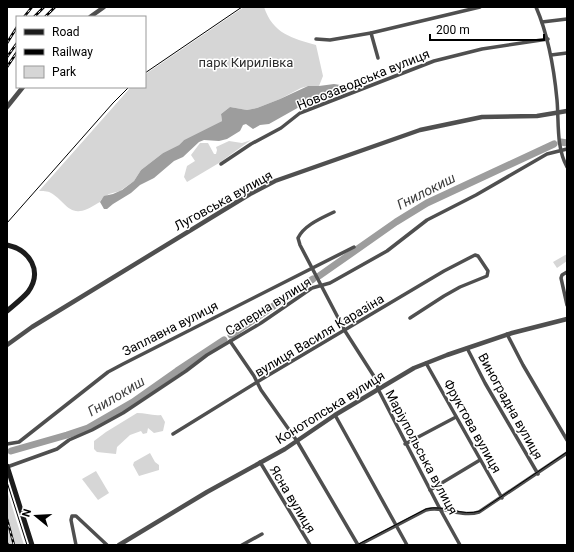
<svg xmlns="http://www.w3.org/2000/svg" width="574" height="552" viewBox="0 0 574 552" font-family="Roboto,sans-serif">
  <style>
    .green { fill: #d6d6d6 }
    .water { fill: #9d9d9d }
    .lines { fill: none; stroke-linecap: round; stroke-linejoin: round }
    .river { stroke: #9d9d9d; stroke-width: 7 }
    .minor { stroke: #4f4f4f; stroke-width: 3.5 }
    .tertiary { stroke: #4f4f4f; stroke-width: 4.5 }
    .secondary { stroke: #1c1c1c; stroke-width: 5 }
    .tram { stroke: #000; stroke-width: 1 }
    .rail-casing { stroke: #000; stroke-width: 2.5 }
    .rail { stroke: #fff; stroke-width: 1; stroke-dasharray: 3; stroke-linecap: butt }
    .labels { text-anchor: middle; stroke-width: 3; stroke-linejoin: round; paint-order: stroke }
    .park-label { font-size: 13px; fill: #2d2d2d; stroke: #fff }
    .street-label { font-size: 13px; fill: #000; stroke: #fff }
    .water-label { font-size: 14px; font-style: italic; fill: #3e3e3e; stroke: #fff }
  </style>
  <rect width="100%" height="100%" fill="#fff"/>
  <g class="green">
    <path d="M244 7H264C273 34 292 38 316 45L323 76 319 86H308L301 88 280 99 257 108 247 110 230 107 221 114 222 121 184 140 179 145 163 153 141 170 134 181 120 191 109 194 101 200 100 202C94 205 86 211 80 211 68 213 61 198 51 193 48 191 42 191 39 191L130 88 145 87V75L147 73Z"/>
    <polygon points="251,140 219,163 187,182 184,177 187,166 195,161 191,155 200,143 208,143 214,154 216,154 217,150 216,147 229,141 242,143"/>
    <polygon points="567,254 567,261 557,268 553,262"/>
    <path d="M137 413C146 413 152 416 161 415L165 422 163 431 154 433 148 428 147 433 143 434 141 431 130 435 117 447 116 454 97 452 94 449V441L106 432Z"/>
    <polygon points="150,453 155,462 159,465 159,470 139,476 133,465 134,462"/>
    <polygon points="96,471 109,493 98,500 82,479"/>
    <polygon points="7,490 24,545 7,545"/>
  </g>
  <polygon class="water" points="334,84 346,86 345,88 338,92 301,106 269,124 260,125 253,129 246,124 243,125 240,131 227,139 219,141 204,140 199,142 183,157 174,161 154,178 140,185 131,193 113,204 107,209 104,209 100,202 104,196 113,194 122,190 134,181 141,170 163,153 179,145 184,140 222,121 221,114 230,107 247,110 257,108 280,99 308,86 319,86"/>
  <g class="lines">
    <g class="river">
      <polyline points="561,142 567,143"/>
      <polyline points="319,276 396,222 427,203 554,144"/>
      <polyline points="231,335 313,279"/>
      <polyline points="11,451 67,435 88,428 133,402 177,371 224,340"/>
    </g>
    <g class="minor">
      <path d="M536 7C549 37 554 68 557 100 559 122 556 147 567 167"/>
      <polyline points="542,22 567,19"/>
      <polyline points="371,33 378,58"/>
      <polyline points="316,39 330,40 371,33 480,7"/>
      <polyline points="551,55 567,53"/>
      <polyline points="221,164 251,144 281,128 300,113 434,61 482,49 548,39"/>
      <path d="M334 212C322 218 304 225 298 238L300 245 345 331 377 381 378 389 440 509 460 545"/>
      <polyline points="567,272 562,275 561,278 567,305"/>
      <polyline points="507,334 523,365 567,440"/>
      <polyline points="230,341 254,376 261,390 297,441 358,545"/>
      <polyline points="467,348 485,383 538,474"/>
      <polyline points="426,363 502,498"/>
      <polyline points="335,415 407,545"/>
      <polyline points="173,434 262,379 444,271 475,255 478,256 488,271 487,276 460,287 444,296 410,318"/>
      <polyline points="7,444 19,442 108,372 123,364 354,247"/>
      <polyline points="405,444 456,417"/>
      <polyline points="260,462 310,545"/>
      <polyline points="7,467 57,449 69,440 92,430 123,413 186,371 207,355 261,323 312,288 330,283 387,251 427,220 476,195 547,154 567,149"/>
      <polyline points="430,490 480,460"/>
      <polyline points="76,545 71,520 72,516 76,516 107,545"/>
      <polyline points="242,545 262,534"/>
      <path d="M359 545 426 510C444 505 461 518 479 512L567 453"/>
    </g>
    <g class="tertiary">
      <polyline points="90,17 104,7"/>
      <polyline points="7,107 23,87"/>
      <polyline points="7,345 32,327 250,194 275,181 420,130 482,117 537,116 567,111"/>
      <polyline points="119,545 207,492 285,449 335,415 414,368 447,355 512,333 567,319"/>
    </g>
    <g class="secondary">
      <path d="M7 245C30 250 43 271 28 292 22 299 14 305 7 311"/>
      <polyline points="7,466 32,545"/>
    </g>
    <g class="tram">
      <polyline points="145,73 242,7"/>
      <polyline points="7,223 113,103 129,87"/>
      <polyline points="7,482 27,545"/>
      <path d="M357 545 426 509C444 504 462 517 480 511L567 452"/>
    </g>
    <g class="rail-casing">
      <g id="rail">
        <polyline points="24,17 32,7"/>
        <polyline points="34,17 44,7"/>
        <polyline points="45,17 55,7"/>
        <polyline points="7,43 17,27"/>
        <polyline points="7,57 17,43"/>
        <polyline points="7,67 17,52"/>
        <polyline points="7,519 14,545"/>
        <polyline points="7,543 8,545"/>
      </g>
    </g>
    <use href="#rail" class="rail"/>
  </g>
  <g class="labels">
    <g class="park-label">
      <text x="246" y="67">парк Кирилівка</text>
    </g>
    <g class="street-label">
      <text transform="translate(363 79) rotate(-22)" y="5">Новозаводська вулиця</text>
      <text transform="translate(223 200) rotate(-29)" y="5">Луговська вулиця</text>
      <text transform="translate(268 306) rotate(-32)" y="5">Саперна вулиця</text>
      <text transform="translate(170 328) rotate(-27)" y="5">Заплавна вулиця</text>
      <text transform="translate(319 335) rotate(-31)" y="5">вулиця Василя Каразіна</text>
      <text transform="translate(511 406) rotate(61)" y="5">Виноградна вулиця</text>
      <text transform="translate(330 407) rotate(-32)" y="5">Конотопська вулиця</text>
      <text transform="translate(473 426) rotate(61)" y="5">Фруктова вулиця</text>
      <text transform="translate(422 452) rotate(62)" y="5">Маріупольська вулиця</text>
      <text transform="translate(293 499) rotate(59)" y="5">Ясна вулиця</text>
    </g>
    <g class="water-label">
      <text transform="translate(426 191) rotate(-27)" y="5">Гнилокиш</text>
      <text transform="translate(116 396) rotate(-31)" y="5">Гнилокиш</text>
    </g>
  </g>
  <rect width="574" height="552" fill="none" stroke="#000000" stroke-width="16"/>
  <rect x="16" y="16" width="130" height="72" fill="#ffffff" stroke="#999999"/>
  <rect x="24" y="29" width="20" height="6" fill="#1c1c1c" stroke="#999999"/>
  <text x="52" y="36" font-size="12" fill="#000000">Road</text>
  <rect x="24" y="49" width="20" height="6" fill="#000000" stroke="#999999"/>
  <text x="52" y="56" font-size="12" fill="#000000">Railway</text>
  <rect x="24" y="66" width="20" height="12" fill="#d6d6d6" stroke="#999999"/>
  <text x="52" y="76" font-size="12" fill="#000000">Park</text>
  <g transform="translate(36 516) rotate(288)" stroke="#ffffff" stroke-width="3" paint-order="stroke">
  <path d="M0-3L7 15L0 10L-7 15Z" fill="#000000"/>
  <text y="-6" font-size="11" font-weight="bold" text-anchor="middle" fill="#000000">N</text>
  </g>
  <path d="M430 34v6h114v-6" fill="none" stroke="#000000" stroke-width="2"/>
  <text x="436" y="34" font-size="12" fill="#000000" stroke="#ffffff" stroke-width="3" paint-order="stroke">200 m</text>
</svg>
